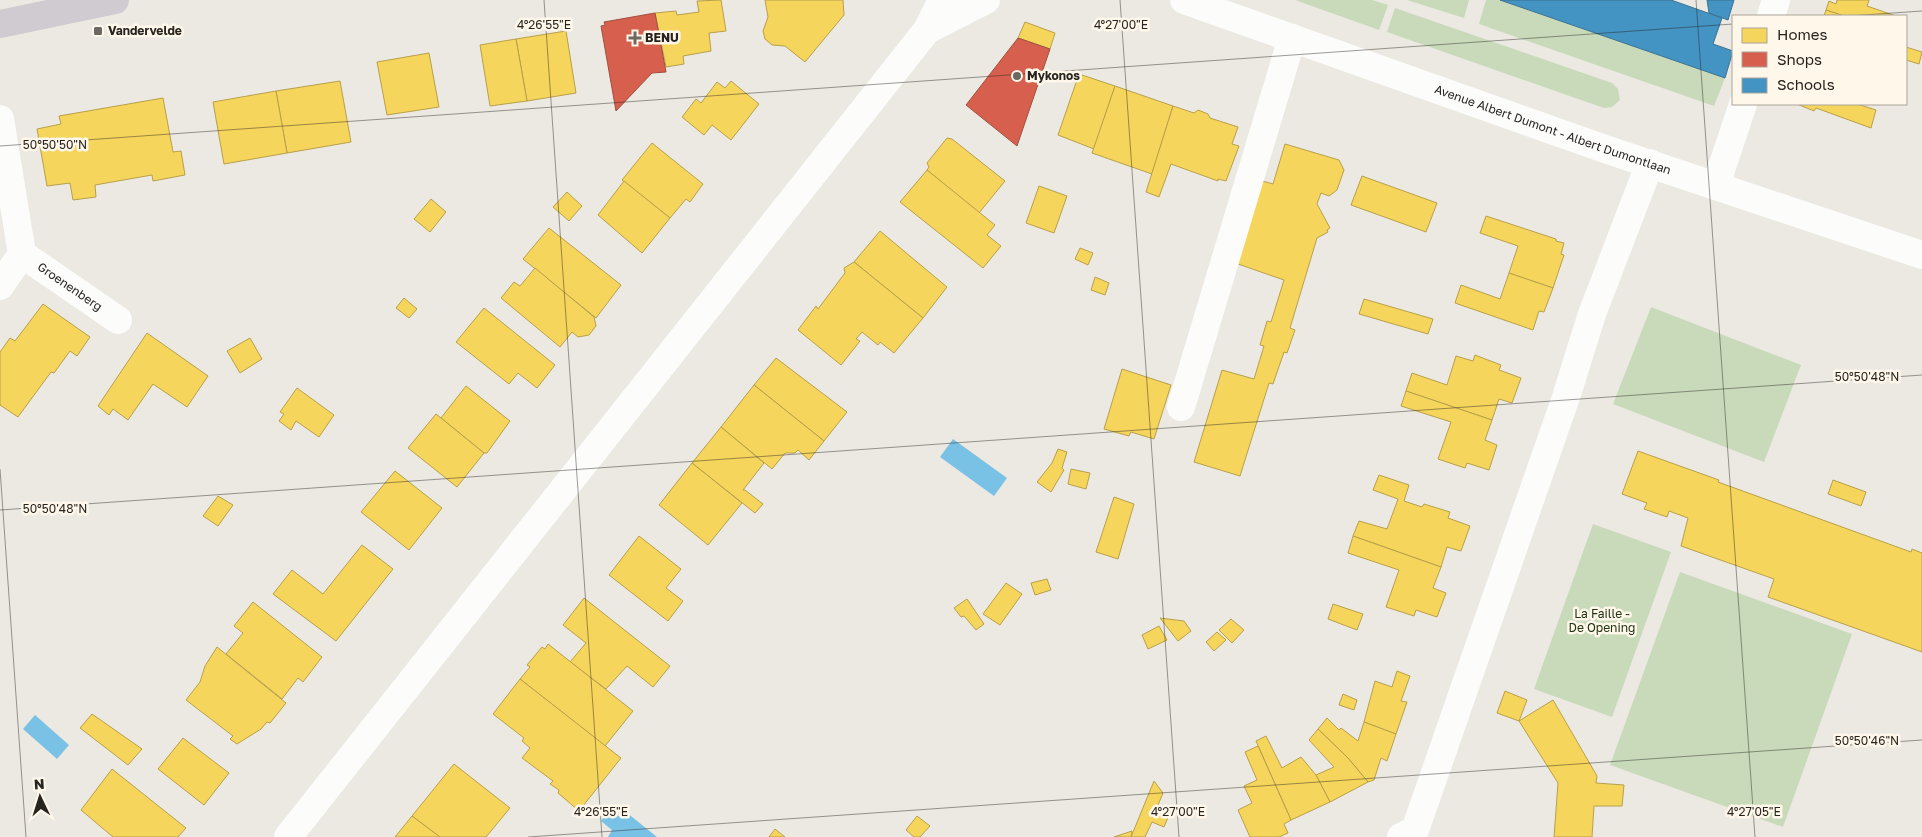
<svg xmlns="http://www.w3.org/2000/svg" width="1922" height="837" viewBox="0 0 1922 837" font-family="'Golos Text',sans-serif">
  <style>
    .green { fill: #c8dab9 }
    .water { fill: #7ac2e5 }
    .homes { fill: #f6d55c; stroke: #b8a04a }
    .shops { fill: #d6604d; stroke: #a24e3f }
    .schools { fill: #4393c3; stroke: #3b7292 }
    .lines { fill: none; stroke-linecap: round; stroke-linejoin: round }
    .minor { stroke: #fcfcfb; stroke-width: 28 }
    .major { stroke: #cfcbd0; stroke-width: 28 }
    .ticks { fill: none; stroke: #27241f; stroke-width: 1; stroke-opacity: 0.45 }
    .poi-dot { fill: #6c6963; stroke: #fff7ea; stroke-width: 2 }
    .labels { text-anchor: middle; stroke-width: 5; stroke-linejoin: round; paint-order: stroke }
    .poi-label { font-size: 12px; font-weight: bold; fill: #27241f; stroke: #fff7ea; text-anchor: start }
    .street-label { font-size: 12px; fill: #27241f; stroke: #fff7ea }
    .park-label { font-size: 12px; fill: #203413; stroke: #fff7ea }
    .ticks-label { font-size: 12px; text-anchor: middle; fill: #27241f; stroke: #fff7ea; stroke-width: 5; stroke-linejoin: round; paint-order: stroke }
  </style>
  <rect width="100%" height="100%" fill="#ece9e2"/>
  <g class="green">
    <polygon points="1295,0 1372,0 1388,5 1379,30"/>
    <polygon points="1407,0 1469,0 1464,18"/>
    <polygon points="1486,0 1500,0 1725,78 1714,106 1479,24"/>
    <polygon points="1395,8 1612,83 1618,89 1620,100 1612,107 1604,108 1387,32"/>
    <polygon points="1651,307 1801,365 1764,462 1613,404"/>
    <polygon points="1593,524 1671,552 1612,717 1534,689"/>
    <polygon points="1680,572 1852,634 1783,827 1610,765"/>
  </g>
  <g class="water">
    <polygon points="953,439 1007,478 994,496 940,457"/>
    <polygon points="35,715 69,745 57,759 23,729"/>
    <polygon points="610,809 621,818 626,812 657,837 608,837 612,830 601,821"/>
  </g>
  <g class="homes">
    <polygon points="721,0 726,31 709,33 711,51 683,56 684,64 666,67 655,13 676,11 677,15 699,12 697,1"/>
    <polygon points="765,0 843,0 844,15 805,62 785,46 772,45 765,39 763,31 768,17"/>
    <polygon points="1837,0 1869,0 1867,6 1896,16 1844,16 1826,10 1829,1 1836,4"/>
    <polygon points="1826,10 1844,16 1824,16"/>
    <polygon points="1025,22 1055,33 1050,49 1018,38"/>
    <polygon points="566,31 576,93 527,101 516,39"/>
    <polygon points="516,39 527,101 490,106 480,45"/>
    <polygon points="1906,47 1922,52 1919,64 1906,60"/>
    <polygon points="429,53 439,107 387,115 377,62"/>
    <polygon points="1079,74 1115,86 1094,149 1058,135"/>
    <polygon points="340,81 351,142 287,153 276,91"/>
    <polygon points="731,81 759,104 731,140 712,125 704,135 682,117 696,99 701,103 717,82 725,88"/>
    <polygon points="1115,86 1173,106 1152,174 1092,153"/>
    <polygon points="276,91 287,153 224,164 213,102"/>
    <polygon points="163,98 173,152 181,151 185,175 153,181 152,175 95,185 96,197 73,200 70,183 47,186 37,129 61,124 59,116"/>
    <polygon points="1797,104 1857,104 1876,110 1871,128 1816,108 1814,111"/>
    <polygon points="1173,106 1194,113 1198,110 1208,114 1210,118 1238,127 1232,144 1239,146 1226,181 1218,179 1218,181 1171,164 1159,197 1146,192"/>
    <polygon points="947,138 952,139 1005,181 979,213 927,170 929,167 927,163"/>
    <polygon points="652,143 703,184 690,202 686,199 670,218 622,180"/>
    <polygon points="1285,144 1339,160 1344,170 1337,190 1329,196 1321,193 1317,204 1330,228 1327,230 1328,232 1317,238 1290,328 1295,330 1287,353 1284,352 1273,384 1269,383 1240,476 1194,462 1222,370 1254,379 1264,346 1260,345 1267,321 1271,322 1284,280 1238,264 1259,180 1273,184"/>
    <polygon points="927,170 995,225 987,235 1001,246 983,268 900,202"/>
    <polygon points="1362,176 1437,203 1426,232 1351,205"/>
    <polygon points="624,181 670,218 642,253 598,215"/>
    <polygon points="1039,186 1067,196 1054,233 1026,223"/>
    <polygon points="567,192 582,206 569,221 553,207"/>
    <polygon points="431,199 446,212 430,232 414,219"/>
    <polygon points="1486,216 1556,239 1556,241 1564,243 1561,254 1564,255 1553,288 1509,273 1518,246 1480,233"/>
    <polygon points="549,228 621,285 596,318 523,259"/>
    <polygon points="880,231 947,287 923,318 854,262"/>
    <polygon points="1080,248 1093,253 1088,265 1075,259"/>
    <polygon points="854,262 923,318 894,353 880,342 878,345 862,332 856,339 860,341 841,365 798,330 816,306 818,309 845,273 844,268"/>
    <polygon points="535,268 594,317 596,326 589,335 578,337 572,332 560,347 501,298 514,282 520,286"/>
    <polygon points="1509,273 1553,288 1544,312 1539,311 1533,330 1455,303 1461,285 1500,299"/>
    <polygon points="1095,277 1109,283 1105,295 1091,290"/>
    <polygon points="404,298 417,309 409,318 396,308"/>
    <polygon points="1364,299 1433,319 1428,334 1359,314"/>
    <polygon points="43,304 90,337 77,356 70,351 54,373 51,372 18,417 0,405 0,352 10,338 15,341"/>
    <polygon points="484,308 555,365 537,388 518,373 509,384 456,342"/>
    <polygon points="147,333 208,376 187,407 153,384 128,420 113,409 109,415 98,406"/>
    <polygon points="250,338 262,359 240,373 227,351"/>
    <polygon points="1475,355 1501,365 1499,370 1521,378 1512,403 1499,399 1492,420 1406,391 1412,373 1447,385 1456,356 1473,361"/>
    <polygon points="776,358 847,412 824,441 754,385"/>
    <polygon points="1122,369 1171,385 1154,439 1131,432 1129,436 1104,429"/>
    <polygon points="754,385 824,441 809,460 798,450 795,453 785,453 772,469 721,427"/>
    <polygon points="466,386 510,421 487,453 484,453 441,418"/>
    <polygon points="297,388 334,415 319,437 296,421 291,430 279,421 284,414 280,412"/>
    <polygon points="1406,391 1492,420 1485,440 1497,445 1489,470 1467,463 1465,468 1438,459 1451,422 1401,406"/>
    <polygon points="436,414 484,453 457,487 408,448"/>
    <polygon points="721,427 764,463 743,490 745,490 763,504 755,513 692,463"/>
    <polygon points="1058,449 1067,452 1062,468 1064,470 1051,492 1037,482 1052,463"/>
    <polygon points="1638,451 1719,480 1718,482 1911,552 1912,549 1922,553 1922,652 1768,597 1774,579 1681,546 1688,518 1669,511 1667,517 1644,509 1647,503 1622,494"/>
    <polygon points="692,463 742,503 708,545 659,505"/>
    <polygon points="1071,469 1090,473 1086,489 1068,484"/>
    <polygon points="395,471 442,508 409,550 361,512"/>
    <polygon points="1379,475 1409,485 1404,501 1422,507 1424,504 1450,512 1448,518 1470,526 1461,551 1447,547 1441,567 1353,536 1359,521 1387,529 1398,499 1373,490"/>
    <polygon points="1833,480 1866,492 1861,506 1828,494"/>
    <polygon points="218,496 233,505 218,526 203,516"/>
    <polygon points="1114,497 1134,504 1118,559 1096,552"/>
    <polygon points="639,536 681,569 666,588 683,601 668,621 609,575"/>
    <polygon points="1353,536 1441,567 1433,588 1446,593 1437,617 1416,610 1414,616 1386,607 1399,570 1348,553"/>
    <polygon points="362,545 393,569 336,641 273,594 292,570 323,594"/>
    <polygon points="1047,579 1051,590 1035,595 1031,583"/>
    <polygon points="1006,583 1022,594 1000,625 983,614"/>
    <polygon points="584,598 670,666 653,687 627,666 606,689 570,662 586,643 563,625"/>
    <polygon points="967,599 984,624 976,630 964,616 961,617 954,608"/>
    <polygon points="253,602 322,657 303,682 298,678 282,699 226,654 243,633 234,626"/>
    <polygon points="1333,604 1363,614 1357,630 1328,619"/>
    <polygon points="1160,618 1184,621 1191,631 1178,641"/>
    <polygon points="1231,619 1244,630 1232,643 1219,630"/>
    <polygon points="1159,626 1167,640 1148,649 1142,635"/>
    <polygon points="1217,632 1226,640 1214,651 1206,642"/>
    <polygon points="548,644 633,711 605,746 520,679 530,667 527,665 542,647 545,649"/>
    <polygon points="217,647 286,703 270,723 267,722 261,729 237,744 230,739 233,736 186,700 200,682 205,666"/>
    <polygon points="1397,671 1410,676 1401,701 1407,702 1396,734 1364,722 1375,681 1392,687"/>
    <polygon points="520,679 621,758 579,811 558,793 559,790 550,784 553,781 522,758 530,748 522,741 524,738 493,714"/>
    <polygon points="1505,691 1527,700 1519,721 1497,713"/>
    <polygon points="1343,694 1357,700 1354,710 1339,705"/>
    <polygon points="1553,700 1597,776 1596,783 1624,785 1622,806 1594,806 1592,837 1554,837 1558,783 1519,721"/>
    <polygon points="92,714 142,749 128,765 80,728"/>
    <polygon points="1327,718 1339,730 1341,728 1358,741 1364,722 1396,734 1387,761 1381,758 1374,780 1368,782 1348,758 1318,729"/>
    <polygon points="1318,729 1348,758 1368,782 1330,802 1316,775 1334,767 1309,740"/>
    <polygon points="1266,736 1282,768 1301,757 1316,775 1330,802 1291,820 1256,741"/>
    <polygon points="183,738 229,773 204,805 158,769"/>
    <polygon points="1258,746 1291,820 1284,824 1288,833 1279,837 1250,837 1238,810 1252,803 1244,786 1257,780 1245,752"/>
    <polygon points="454,764 510,808 486,837 440,837 412,816"/>
    <polygon points="112,769 186,828 178,837 113,837 81,810"/>
    <polygon points="1154,781 1163,793 1158,805 1171,810 1164,827 1152,822 1145,837 1131,837"/>
    <polygon points="412,816 440,837 395,837"/>
    <polygon points="917,816 930,826 920,837 914,837 906,830"/>
    <polygon points="775,829 785,837 769,837"/>
    <polygon points="1132,831 1131,837 1114,837"/>
  </g>
  <g class="shops">
    <polygon points="655,13 666,72 652,73 616,111 601,26 605,25 604,22"/>
    <polygon points="1018,38 1050,49 1017,146 966,105"/>
  </g>
  <g class="schools">
    <polygon points="1500,0 1671,0 1722,18 1713,44 1733,51 1725,78"/>
    <polygon points="1707,0 1734,0 1728,20 1709,13"/>
  </g>
  <g class="lines">
    <g class="minor">
      <path id="s1" d="M1184 0 1605 149 1922 255"/>
      <polyline points="1771,16 1776,0"/>
      <polyline points="927,30 986,0"/>
      <polyline points="0,119 22,254 0,286"/>
      <polyline points="1716,185 1743,104"/>
      <path id="s2" d="M22 254 118 320"/>
      <polyline points="1181,407 1292,38"/>
      <polyline points="288,837 927,30 942,0"/>
      <polyline points="1401,837 1415,830 1566,397 1592,314 1650,163"/>
    </g>
    <polyline class="major" points="0,24 115,0"/>
  </g>
  <path class="ticks" d="M544 0 602 837M1120 0 1179 837M1696 0 1755 837M1849 16 1922 11M0 146 1733 24M0 469 26 837M0 510 1922 375M528 837 1922 740"/>
  <g class="poi-dot">
    <rect x="93" y="26" width="10" height="10" rx="2.5"/>
    <path d="M632.5 30.5h5v5h5v5h-5v5h-5v-5h-5v-5h5z"/>
    <circle cx="1017" cy="76" r="5"/>
  </g>
  <g class="labels">
    <g class="poi-label">
      <text x="108" y="35">Vandervelde</text>
      <text x="645" y="42">BENU</text>
      <text x="1027" y="80">Mykonos</text>
    </g>
    <g class="street-label">
      <text dy="4" stroke="none"><textPath href="#s1" startOffset="391">Avenue Albert Dumont - Albert Dumontlaan</textPath></text>
      <text dy="4" stroke="none"><textPath href="#s2" startOffset="58">Groenenberg</textPath></text>
    </g>
    <g class="park-label">
      <text x="1602" y="618">La Faille -<tspan x="1602" dy="14">De Opening</tspan></text>
    </g>
  </g>
  <g class="ticks-label">
    <text x="544" y="29">4°26'55"E</text>
    <text x="1121" y="29">4°27'00"E</text>
    <text x="55" y="149">50°50'50"N</text>
    <text x="1867" y="381">50°50'48"N</text>
    <text x="55" y="513">50°50'48"N</text>
    <text x="1867" y="745">50°50'46"N</text>
    <text x="601" y="816">4°26'55"E</text>
    <text x="1178" y="816">4°27'00"E</text>
    <text x="1754" y="816">4°27'05"E</text>
  </g>
  <rect x="1732" y="15" width="175" height="90" fill="#fff7ea" stroke="#a9a399"/>
  <rect x="1742" y="28" width="25" height="15" fill="#f6d55c" stroke="#a9a399"/>
  <text x="1777" y="40" font-size="15" fill="#27241f">Homes</text>
  <rect x="1742" y="52" width="25" height="15" fill="#d6604d" stroke="#a9a399"/>
  <text x="1777" y="65" font-size="15" fill="#27241f">Shops</text>
  <rect x="1742" y="78" width="25" height="15" fill="#4393c3" stroke="#a9a399"/>
  <text x="1777" y="90" font-size="15" fill="#27241f">Schools</text>
  <g transform="translate(40 797) rotate(356)" stroke="#fff7ea" stroke-width="4" paint-order="stroke">
  <path d="M0-4L9 19L0 12L-9 19Z" fill="#27241f"/>
  <text y="-8" font-size="14" font-weight="bold" text-anchor="middle" fill="#27241f">N</text>
  </g>
</svg>
